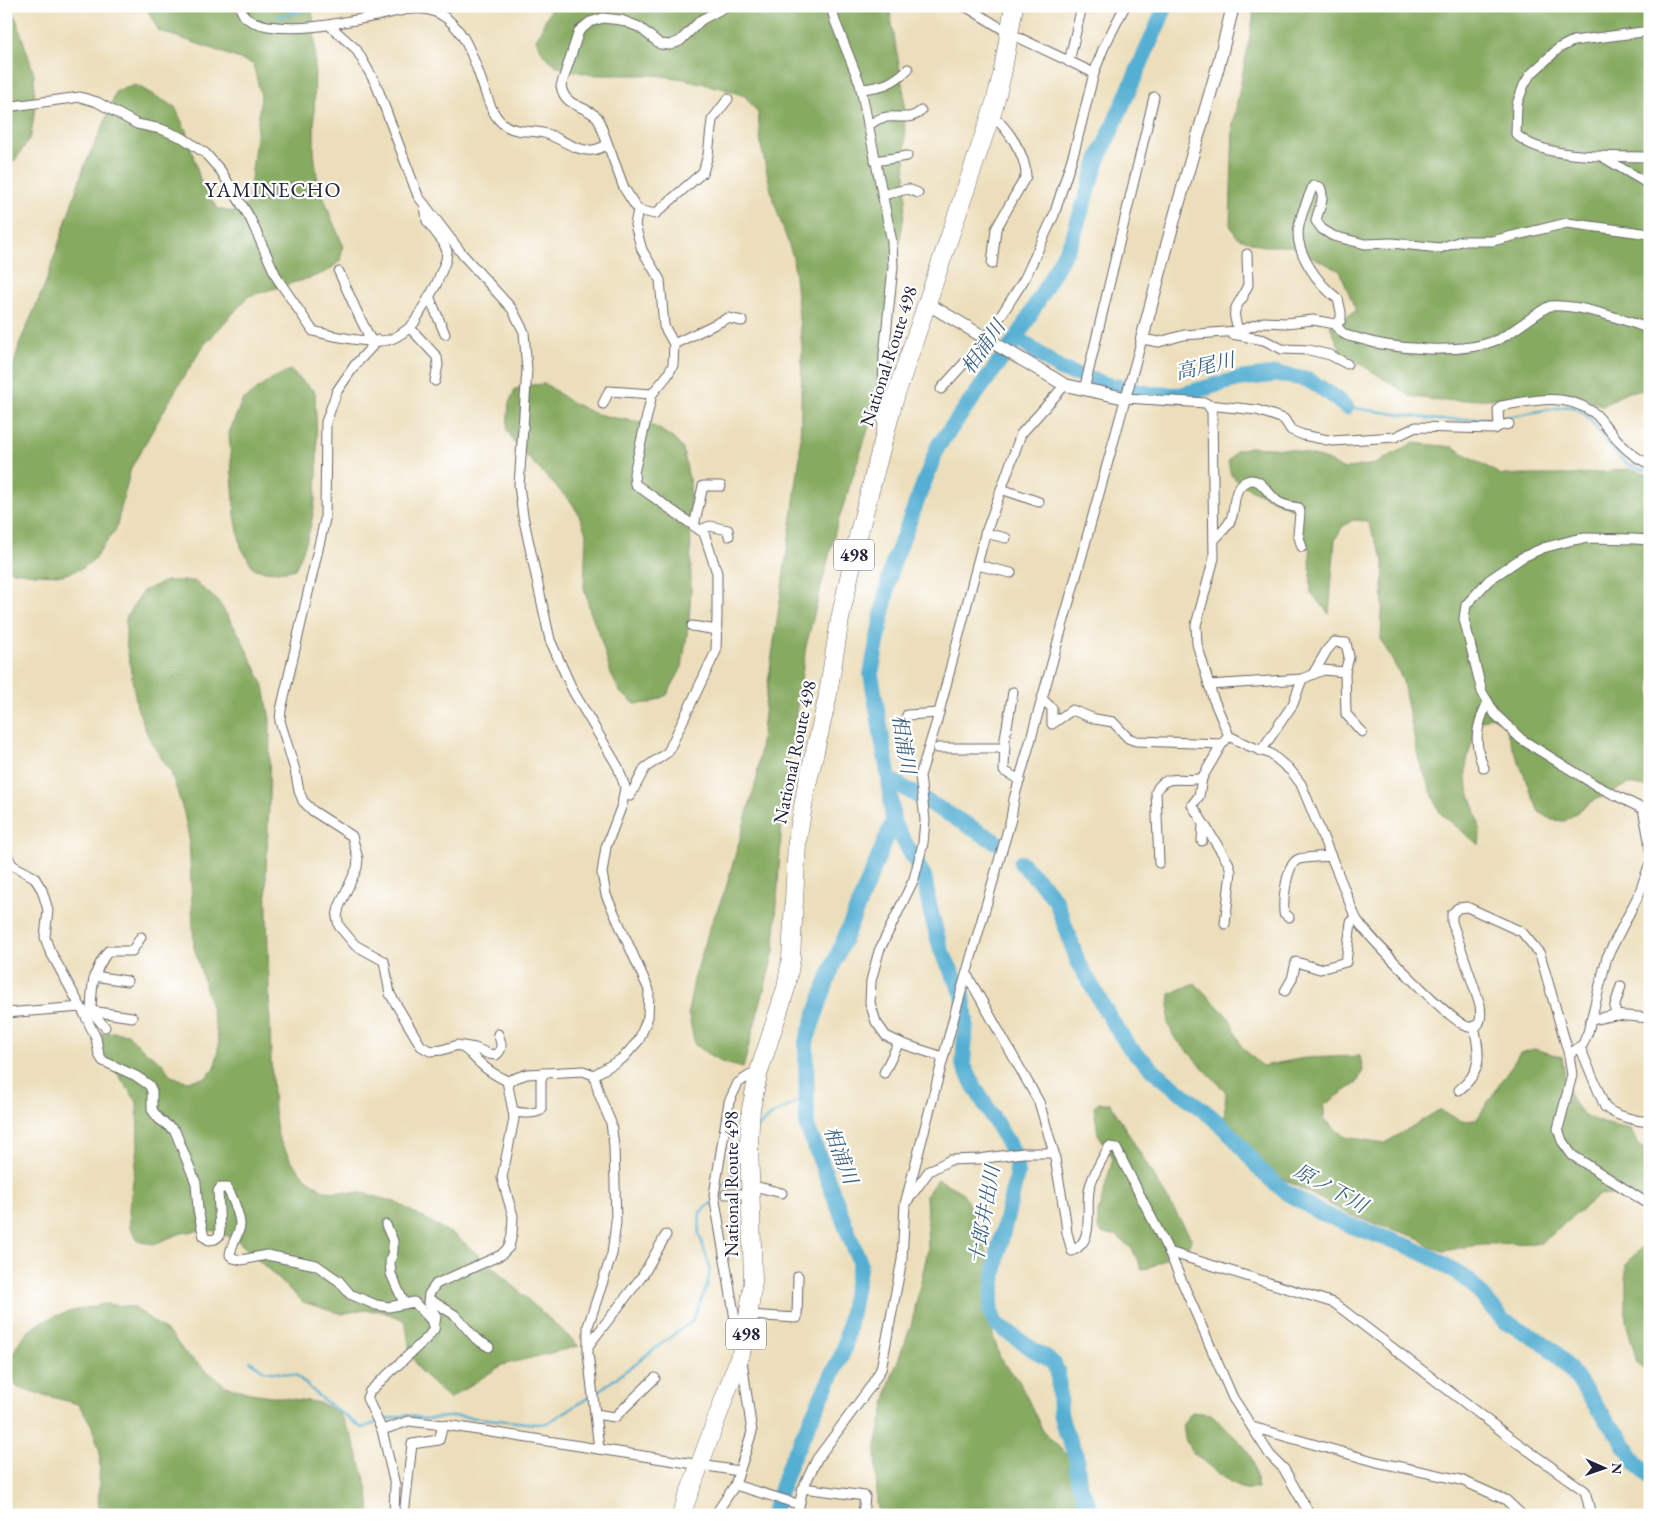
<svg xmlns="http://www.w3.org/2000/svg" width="1656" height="1521" viewBox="0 0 1656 1521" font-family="'EB Garamond','Noto Serif JP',serif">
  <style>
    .forest { fill: #86aa60; stroke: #54664e }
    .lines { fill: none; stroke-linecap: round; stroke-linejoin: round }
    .stream { stroke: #55afd3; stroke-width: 2.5 }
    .river { stroke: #55afd3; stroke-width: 16 }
    .street-casing { stroke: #696467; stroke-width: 11 }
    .secondary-casing { stroke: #696467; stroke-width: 14 }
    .highway-casing { stroke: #696467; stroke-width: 19 }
    .street { stroke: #fff; stroke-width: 9 }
    .secondary { stroke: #fff; stroke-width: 12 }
    .highway { stroke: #fff; stroke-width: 18 }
    .labels { text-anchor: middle; stroke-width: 4.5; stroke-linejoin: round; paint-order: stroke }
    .shield { fill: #fff; stroke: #646476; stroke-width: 1 }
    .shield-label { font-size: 18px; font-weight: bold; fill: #22223b }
    .street-label { font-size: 19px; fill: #22223b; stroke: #fff }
    .water-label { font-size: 20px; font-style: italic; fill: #39617f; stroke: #fff }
    .quarter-label { font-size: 21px; letter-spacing: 1px; fill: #22223b; stroke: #fff }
  </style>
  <rect width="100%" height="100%" fill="#fff"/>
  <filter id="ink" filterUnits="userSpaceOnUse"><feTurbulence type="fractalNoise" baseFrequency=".02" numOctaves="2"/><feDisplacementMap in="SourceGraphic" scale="10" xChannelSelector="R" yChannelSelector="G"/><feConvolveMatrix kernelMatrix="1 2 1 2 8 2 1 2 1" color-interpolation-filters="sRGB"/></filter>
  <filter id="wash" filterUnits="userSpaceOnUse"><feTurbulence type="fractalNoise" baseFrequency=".0096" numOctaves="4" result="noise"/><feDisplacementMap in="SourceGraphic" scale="20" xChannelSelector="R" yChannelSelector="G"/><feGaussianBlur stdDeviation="1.12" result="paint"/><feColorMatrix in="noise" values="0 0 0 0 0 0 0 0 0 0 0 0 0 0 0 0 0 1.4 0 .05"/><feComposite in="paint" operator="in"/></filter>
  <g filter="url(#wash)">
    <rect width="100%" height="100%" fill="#ecdeba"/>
    <g class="forest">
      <polygon points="6,6 12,6 34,74 35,107 31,136 16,159 6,170"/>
      <polygon points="148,6 312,6 315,39 314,152 317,177 330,215 343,245 340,261 328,271 313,277 249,296 204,345 178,386 131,468 116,529 94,559 83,568 63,575 35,574 6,570 6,394 20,342 45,285 84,167 104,124 116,91 136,85 175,107 186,131 202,186 218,209 232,212 248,204 261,96 253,64 210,48 159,31 149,13"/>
      <polygon points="552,6 889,6 904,94 906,200 876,405 836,528 806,646 783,803 774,952 743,1068 721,1062 695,1045 688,1012 694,980 709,930 726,888 757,778 765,704 792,517 800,456 802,347 793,257 773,199 761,146 758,113 745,96 721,88 684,79 655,75 592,75 558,67 544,55 536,40"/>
      <polygon points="1254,6 1650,6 1650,390 1626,392 1603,406 1578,395 1440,401 1410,396 1341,351 1330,326 1356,311 1340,271 1291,246 1262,246 1237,237 1230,225 1233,123 1253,20"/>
      <path d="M290 370 315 392C317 455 324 511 295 569 280 573 269 572 254 569L241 547 235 515 229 433 242 401 271 379Z"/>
      <polygon points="546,384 569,401 593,413 615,418 637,421 656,427 674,439 683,449 690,484 691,588 689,621 682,667 667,695 650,703 635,704 620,692 611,674 601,640 590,611 584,587 586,533 579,515 572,503 515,444 507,429 509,403 515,389 531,385"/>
      <path d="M1413 443 1453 447 1501 475H1572L1629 469 1650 475V788L1629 784 1591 802 1565 821 1552 820 1539 812 1503 723 1491 716 1479 723C1473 740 1465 758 1466 776 1468 801 1484 818 1479 845L1440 813 1419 761 1402 678 1381 640 1384 561 1367 521 1353 520 1342 527 1335 540 1329 614 1311 593 1310 552 1294 510 1242 485 1231 475 1228 462 1236 451 1249 447 1290 449 1330 461 1342 469 1375 464Z"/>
      <polygon points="166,581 194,581 218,601 240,636 264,686 270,720 269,806 266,872 271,1062 274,1110 278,1137 291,1160 304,1176 324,1191 362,1193 395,1202 456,1236 497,1271 579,1346 502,1365 449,1399 420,1371 410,1353 406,1324 402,1319 380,1311 360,1310 342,1314 303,1302 237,1240 215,1231 202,1230 182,1233 154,1244 140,1242 130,1229 129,1209 138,1146 137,1102 100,1048 100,1034 113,1032 128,1034 144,1050 162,1063 171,1076 186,1081 205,1078 215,1068 219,1043 209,999 194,947 189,838 184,813 171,772 150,741 137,707 126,642 126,617 143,591"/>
      <path d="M1195 983 1230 1019 1241 1046 1262 1066 1305 1058 1360 1056 1363 1070 1357 1083 1324 1105V1119L1345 1137 1385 1143 1439 1110 1464 1122 1477 1119 1520 1053 1534 1049 1562 1057C1565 1078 1568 1106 1588 1117 1598 1123 1618 1126 1630 1129L1639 1146 1650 1152V1373L1637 1363 1626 1321V1264L1646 1243 1648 1230 1647 1216 1638 1204 1613 1194 1599 1195 1541 1243 1483 1244 1443 1251 1430 1247 1419 1238 1350 1215 1256 1164 1224 1119 1226 1092 1174 1037 1168 1023 1170 994Z"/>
      <polygon points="1099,1103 1110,1103 1191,1238 1191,1244 1149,1268 1142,1269 1132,1249 1116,1235 1103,1234 1098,1228 1098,1213 1113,1158 1098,1134 1094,1107"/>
      <polygon points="938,1179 963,1193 982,1233 989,1261 992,1332 1000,1358 1019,1381 1043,1431 1071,1459 1088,1515 880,1515 877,1504 876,1447 890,1381 911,1326 928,1250 926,1195"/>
      <path d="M106 1304 134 1307 171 1335 185 1353 226 1386 250 1393 321 1403 339 1413 353 1439 368 1490 370 1515H98L100 1452 91 1424 78 1404 18 1388C8 1378 8 1372 11 1360 22 1318 69 1311 106 1304Z"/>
      <polygon points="1192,1412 1211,1414 1233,1434 1247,1450 1253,1462 1258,1489 1244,1489 1230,1483 1192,1452 1185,1439 1183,1424"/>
    </g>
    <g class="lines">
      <g class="stream">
        <polyline points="277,17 300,12 311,6"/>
        <polyline points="1346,407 1440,420 1496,418"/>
        <path d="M1501 418C1521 415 1540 410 1559 408 1562 407 1568 406 1571 407 1600 412 1608 471 1650 470"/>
        <polyline points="758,1127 772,1115 807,1097"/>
        <polyline points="718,1198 724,1184 732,1176 735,1168 737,1145 742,1141"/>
        <polyline points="250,1361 264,1371 296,1375 322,1399 362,1428 376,1423"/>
        <polyline points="596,1393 692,1321 707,1286 710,1268 699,1233 700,1212 712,1203"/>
        <polyline points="381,1421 406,1415 425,1419 458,1416 537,1424 547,1423 591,1396"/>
      </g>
      <g class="river">
        <polyline points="1017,338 1060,369 1105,384 1150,394 1180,395 1238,379 1279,374 1308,380 1329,393 1346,407"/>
        <polyline points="889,779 996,842"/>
        <polyline points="893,822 924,876 930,909 941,950 963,994 966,1022 963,1064 974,1086 1015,1155 1017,1174 998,1252 990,1310 996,1324 1041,1355 1046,1357 1054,1364 1058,1373 1060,1413 1064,1428 1076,1456 1079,1483 1090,1508 1095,1515"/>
        <polyline points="1021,863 1044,886 1056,901 1078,962 1113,1023 1130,1048 1159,1075 1213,1118 1234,1138 1262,1172 1287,1193 1319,1212 1349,1225 1410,1247 1437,1260 1469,1281 1504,1321 1542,1342 1558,1355 1575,1376 1608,1423 1619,1435 1635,1462 1650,1477"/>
        <polyline points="772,1515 789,1465 844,1350 860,1263 807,1126 806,1042 828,978 893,822 889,779 871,674 891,569 938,446 1017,338 1072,240 1098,160 1166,6"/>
      </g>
    </g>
  </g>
  <g filter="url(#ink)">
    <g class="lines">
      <g class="street-casing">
        <g id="street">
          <path d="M240 6C243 21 255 23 268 26 306 32 343 22 381 15 395 12 414 6 429 10 465 19 475 64 486 94 490 106 495 119 506 126 519 134 536 129 550 135 562 140 579 152 592 150 597 150 602 147 607 145"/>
          <path d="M727 6 701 20 680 41 670 45 660 44 639 27 621 20 603 18 590 22 579 31 561 86C565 108 584 104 598 118L624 188 638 210 655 214 703 172 708 155 712 120 728 99"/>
          <polyline points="831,6 835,21 860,84 892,242 893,267 884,355 882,422"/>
          <polyline points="965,6 1009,33 1094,73"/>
          <path d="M329 25 356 49 376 84 418 196 463 255 512 309 524 332 527 370 519 485 523 516 550 640 573 691 618 767 625 787 622 805 606 847 602 873 606 895 649 990 648 1017 639 1040 623 1058 594 1075 583 1071 527 1074 507 1081C497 1076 488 1071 480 1063 472 1056 468 1049 458 1045L442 1050 430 1051 421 1046 390 994 384 961 355 945 339 926 337 917 339 907 357 868 358 859 352 836 313 811 303 801 299 791 295 770 280 721 281 710 325 519 326 422 337 391 355 365 378 340"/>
          <path d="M1650 31 1573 41 1559 48 1530 75 1524 85 1517 104 1516 134C1541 160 1615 156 1650 157"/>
          <polyline points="1069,62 1082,6"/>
          <path d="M861 89C883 87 892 84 908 69"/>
          <path d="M6 107 80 97 97 102 137 124 161 129 183 138 205 153 221 171 250 218 277 278 313 331C331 336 370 344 388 340 396 338 408 330 414 323L436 285 446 260 447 251 443 242 427 221 425 205"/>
          <path d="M991 114C1007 128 1026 154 1026 176L996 229 992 264"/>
          <path d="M868 126C872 123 878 119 882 118 897 114 909 122 921 111"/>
          <polyline points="1601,156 1650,185"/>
          <polyline points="875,161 907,156"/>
          <polyline points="882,195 908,189 918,193"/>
          <polyline points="339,272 357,312 371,340"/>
          <polyline points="429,296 445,334"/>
          <polyline points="1240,301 1248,285 1247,254"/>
          <path d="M1335 324 1341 320V312L1338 299C1319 285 1293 251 1299 226 1301 213 1308 199 1313 186L1320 187C1326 199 1318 209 1316 221L1322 229 1333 236 1365 244 1392 243 1440 248 1461 241H1492L1567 223 1650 234"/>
          <polyline points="410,328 437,357 438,365 435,381"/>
          <path d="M1239 331C1233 316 1232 310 1243 297"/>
          <polyline points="1232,334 1264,340 1282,349 1309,350 1330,355 1347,364"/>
          <polyline points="674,344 728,318 742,321"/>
          <polyline points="941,389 986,339 1025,278 1054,215 1075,149 1094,73 1103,49 1125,6"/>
          <polyline points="1084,390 1154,97"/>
          <path d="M1125 398 1206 403 1212 411 1214 558 1196 625 1197 644 1213 698 1229 736 1247 745 1271 754 1291 771 1301 784C1316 821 1332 858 1347 896 1350 903 1353 913 1357 920 1369 937 1453 1025 1469 1027 1483 1029 1481 1013 1480 1005L1452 922V914L1458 908 1467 907 1522 932 1540 954 1569 1055 1572 1075 1558 1129 1562 1141 1572 1155 1650 1205"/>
          <polyline points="603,404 609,391 652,394"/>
          <polyline points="1208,405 1257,410 1284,419 1291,430 1303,435 1333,441 1395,437 1416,427 1495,429 1499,426 1509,424"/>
          <path d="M1499 426 1498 410 1501 406C1533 400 1566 392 1594 413 1600 417 1604 425 1609 430 1621 445 1632 457 1650 464"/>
          <polyline points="1001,489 1039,502"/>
          <polyline points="694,526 703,486 721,486"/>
          <polyline points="700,530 710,526 728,530 729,536"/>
          <polyline points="985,533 1006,538"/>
          <path d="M1214 540C1219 534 1228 527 1231 519 1236 507 1232 487 1247 481 1262 475 1268 497 1280 503 1286 506 1293 507 1299 508L1300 513 1298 534 1302 547"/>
          <polyline points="1650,540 1634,539 1585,538 1573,540 1543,548 1523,557 1489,580 1466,605 1464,619 1482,692 1495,714 1521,739 1597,786 1643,809 1649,840 1650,851"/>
          <polyline points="977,565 1011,573"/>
          <polyline points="692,626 717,630"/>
          <polyline points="1313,674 1327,650 1334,642 1346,643 1349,657 1345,672"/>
          <polyline points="1302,679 1323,670 1345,672 1346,714 1362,732"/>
          <polyline points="1209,685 1302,679 1293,704 1261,751"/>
          <polyline points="1013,692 1005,738 1004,771 1020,780"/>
          <polyline points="1042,699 1052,708 1052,724 1072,710 1095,719 1113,722 1128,738 1136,741 1222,744 1229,736"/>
          <polyline points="907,715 939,713"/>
          <polyline points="938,748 1005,748"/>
          <path d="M1484 768C1473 743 1476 726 1488 702"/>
          <polyline points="1202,778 1199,796 1192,805 1229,864 1231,872 1225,924"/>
          <polyline points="630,796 645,768 668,752 716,651 717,615 717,573 704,533 635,484 634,473 652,394 667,376 673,365 674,344 664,326 660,280 642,250 635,225 638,210"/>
          <polyline points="1643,809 1650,802"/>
          <polyline points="1202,841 1203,824"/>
          <path d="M6 852 12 865 34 877 42 890 48 910 45 937 49 949 85 1015 96 1038 99 1055 103 1061 136 1076 149 1085 152 1091V1110L159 1119 175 1131 196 1183 198 1210 204 1237 209 1240 215 1239 219 1236 220 1230 218 1191 220 1188H227C232 1196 240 1215 240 1225 239 1235 231 1244 230 1255L233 1258 241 1260 267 1255 316 1265 339 1281 350 1294 376 1305 389 1307 414 1302 431 1320 434 1329"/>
          <path d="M1159 863 1156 792C1164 772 1184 783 1202 778L1222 744"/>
          <path d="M1289 917 1284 913C1283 901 1286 863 1299 859 1309 857 1321 857 1331 856"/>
          <path d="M967 975 1039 1102 1054 1153 1065 1215 1067 1233 1072 1251C1097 1241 1084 1205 1090 1186 1094 1172 1102 1159 1109 1147L1116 1148 1169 1252 1233 1398 1270 1455 1284 1469 1310 1515"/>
          <polyline points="94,976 127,981"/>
          <polyline points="1285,991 1292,979 1296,962 1320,969 1346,962 1351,922 1356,919"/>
          <polyline points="89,1012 91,1011 105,1027"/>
          <polyline points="6,1013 81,1007"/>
          <polyline points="1615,1015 1615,1005 1621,986"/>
          <path d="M132 1017 91 1011C92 984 92 974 108 951H132L141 937"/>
          <polyline points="1591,1020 1615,1015 1650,1018"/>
          <path d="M463 1046 475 1048 489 1054 496 1055C504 1049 501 1042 498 1034"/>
          <path d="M1580 1047 1605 1107C1615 1116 1636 1121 1650 1122"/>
          <polyline points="1569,1055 1583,1044 1588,1032 1607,957 1639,894 1650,863"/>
          <polyline points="943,1057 903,1044 886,1036 876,1022 870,1003 871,981 879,951 914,879 923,843 925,820 920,776 936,724 984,538 1021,434 1065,385"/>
          <polyline points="884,1073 899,1042"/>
          <polyline points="594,1075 599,1094 611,1123 614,1146 616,1222 612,1254 588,1326 588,1353 599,1449"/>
          <path d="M507 1081 513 1111C521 1114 535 1114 541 1110V1080L544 1073"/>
          <path d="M1459 1090C1483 1071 1480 1054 1474 1026"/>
          <polyline points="513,1111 514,1119 502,1178 513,1216 512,1234 509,1247 501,1255 436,1284 429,1294 428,1303 436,1316 434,1329 428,1337 370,1391 367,1398 382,1430 409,1421 452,1426 739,1471 738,1472"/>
          <polyline points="750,1185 782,1193"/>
          <polyline points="726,1194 750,1194"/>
          <polyline points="908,1200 929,1171 950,1160 979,1159 1023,1153 1054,1153"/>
          <polyline points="386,1225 393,1241 393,1251 390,1262 391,1274 404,1303"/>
          <polyline points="1169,1252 1334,1303 1512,1439 1585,1491 1591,1515"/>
          <polyline points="429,1299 455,1315 476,1339 489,1347"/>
          <polyline points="749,1315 797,1318 798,1276"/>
          <polyline points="739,1343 714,1195 729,1102 738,1083 758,1070"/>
          <polyline points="588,1346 643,1275 666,1235"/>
          <polyline points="595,1414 615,1417 655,1378"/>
          <polyline points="1252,1427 1377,1462 1461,1480 1506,1500 1522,1515"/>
          <polyline points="382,1430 395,1485 394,1515"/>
          <polyline points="735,1485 752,1432 742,1361"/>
          <polyline points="803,1488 865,1496 863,1515"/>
          <polyline points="404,1515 412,1444 439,1440 443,1425"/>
          <polyline points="715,1515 735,1485 798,1504"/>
          <path d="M797 1515 803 1488 817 1459 871 1386 881 1369 902 1260 905 1204 955 1013 1011 819 1014 799 1042 699 1142 339 1159 342 1184 335 1238 331 1264 322 1286 323 1313 320 1335 324C1338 327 1340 331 1343 333 1346 336 1352 337 1357 338 1394 350 1464 355 1499 339 1511 334 1544 307 1550 306 1579 304 1622 319 1650 329"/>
        </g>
      </g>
      <g class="secondary-casing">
        <g id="secondary">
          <polyline points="928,304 1065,385 1125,398"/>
          <polyline points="1142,339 1176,212 1219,63 1233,6"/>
        </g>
      </g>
      <g class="highway-casing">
        <polyline id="highway" points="681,1515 741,1353 746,1332 753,1282 749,1142 751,1109 758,1075 786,988 791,959 797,842 806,789 827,700 840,619 859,532 894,400 994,106 1002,75 1014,6"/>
      </g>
      <use href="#street" class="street"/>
      <use href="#secondary" class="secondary"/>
      <use href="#highway" class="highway"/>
    </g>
  </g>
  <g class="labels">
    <g class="shield">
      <rect x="834" y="539.5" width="40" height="31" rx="4"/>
      <rect x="726" y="1318.5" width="40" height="31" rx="4"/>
    </g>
    <g class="shield-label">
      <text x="854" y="561">498</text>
      <text x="746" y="1340">498</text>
    </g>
    <g class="street-label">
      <text transform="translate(888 356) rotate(-72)" y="7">National Route 498</text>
      <text transform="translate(794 752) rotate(-78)" y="7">National Route 498</text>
      <text transform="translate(731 1184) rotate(-90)" y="7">National Route 498</text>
    </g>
    <g class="water-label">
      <text transform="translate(983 347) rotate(-55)" y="7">相浦川</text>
      <text transform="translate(1205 366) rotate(-13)" y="7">高尾川</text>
      <text transform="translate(904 744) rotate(81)" y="7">相浦川</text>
      <text transform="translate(841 1155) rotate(69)" y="7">相浦川</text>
      <text transform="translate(1331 1188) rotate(29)" y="7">原ノ下川</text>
      <text transform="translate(984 1215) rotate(-80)" y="7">十郎井出川</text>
    </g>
    <g class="quarter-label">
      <text x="273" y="197">YAMINECHO</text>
    </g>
  </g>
  <rect width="1656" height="1521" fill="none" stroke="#fff" stroke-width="25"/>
  <g transform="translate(1604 1468) rotate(92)" stroke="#ffffff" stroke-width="4" paint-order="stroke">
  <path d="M0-4L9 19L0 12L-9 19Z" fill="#22223b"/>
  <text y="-8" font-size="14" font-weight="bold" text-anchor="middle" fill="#22223b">N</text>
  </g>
</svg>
